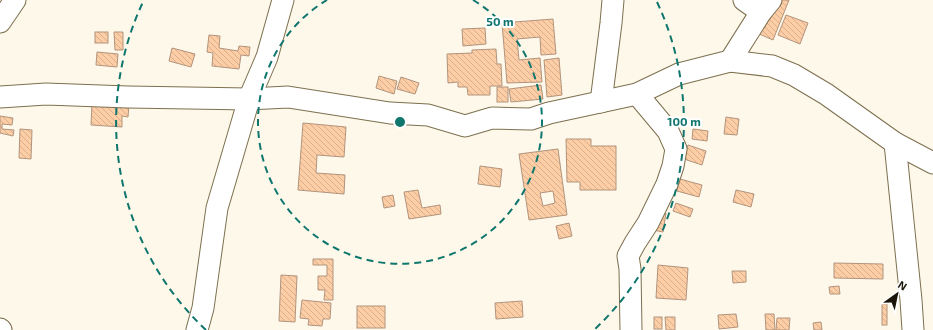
<svg xmlns="http://www.w3.org/2000/svg" width="933" height="330" viewBox="0 0 933 330" font-family="'Exo 2',sans-serif">
  <style>
    .building { fill: url(#building-back-hatch); stroke: #b2947c; fill-rule: evenodd }
    .lines { fill: none; stroke-linecap: round; stroke-linejoin: round }
    .minor-casing { stroke: #7d704f; stroke-width: 23 }
    .minor { stroke: #fff; stroke-width: 21 }
    .ring { fill: none; stroke: #0f766e; stroke-width: 2; stroke-dasharray: 7 5 }
    .centre { fill: #0f766e; stroke: #fff; stroke-width: 2 }
    .ring-label { font-size: 12px; text-anchor: middle; font-weight: bold; fill: #0f766e; stroke: #fff; stroke-width: 4; stroke-linejoin: round; paint-order: stroke }
  </style>
  <defs>
    <pattern id="building-back-hatch" width="6" height="6" patternUnits="userSpaceOnUse"><rect width="6" height="6" fill="#fdcda6"/><path d="M-1 5l2 2M0 0l6 6M5-1l2 2" fill="none" stroke="#d8af8d"/></pattern>
  </defs>
  <rect width="100%" height="100%" fill="#fef8ea"/>
  <g class="building">
    <polygon points="778,0 789,0 773,40 757,33 764,16 770,19"/>
    <polygon points="786,15 808,23 800,44 778,35"/>
    <polygon points="553,19 556,54 541,55 540,37 517,39 519,60 540,58 542,82 507,83 502,23"/>
    <polygon points="485,28 486,44 463,46 462,29"/>
    <rect x="95" y="32" width="13" height="11"/>
    <polygon points="114,32 123,32 123,50 115,50"/>
    <polygon points="209,35 220,36 219,48 238,51 239,46 250,47 249,56 241,55 239,69 212,66 213,53 207,52"/>
    <polygon points="172,48 195,54 191,67 169,61"/>
    <polygon points="496,49 497,64 501,64 502,86 490,86 490,95 468,95 467,87 458,87 458,82 448,83 447,54 472,53 472,50"/>
    <polygon points="97,52 118,54 117,67 96,65"/>
    <polygon points="559,58 562,95 547,97 544,60"/>
    <polygon points="379,76 397,81 394,94 376,88"/>
    <polygon points="401,77 419,83 415,94 397,89"/>
    <polygon points="541,85 543,99 511,102 509,89"/>
    <rect x="497" y="87" width="11" height="15"/>
    <polygon points="92,103 129,105 128,117 122,116 122,127 91,125"/>
    <polygon points="0,116 13,118 12,125 2,124 2,129 14,130 13,136 0,133"/>
    <polygon points="726,117 739,119 737,135 724,134"/>
    <polygon points="303,123 346,127 344,157 317,155 316,173 345,175 344,194 298,190"/>
    <polygon points="20,129 32,130 31,159 19,158"/>
    <polygon points="693,129 708,131 707,141 692,139"/>
    <polygon points="566,139 591,139 591,146 616,146 616,190 580,190 580,182 567,182"/>
    <polygon points="688,145 706,151 702,165 684,159"/>
    <path d="M558 149 567 215 529 220 519 154ZM553 191 555 203 543 206 540 193Z"/>
    <polygon points="480,166 502,169 500,187 478,184"/>
    <polygon points="680,179 702,185 699,197 677,191"/>
    <polygon points="418,190 422,208 440,205 441,214 409,219 404,192"/>
    <polygon points="736,190 754,194 751,207 733,202"/>
    <polygon points="393,195 395,206 384,208 382,197"/>
    <polygon points="676,203 693,209 690,217 673,211"/>
    <polygon points="657,212 666,213 663,232 653,230"/>
    <polygon points="569,223 572,236 559,239 556,226"/>
    <polygon points="313,259 333,259 333,300 324,300 325,290 318,290 318,276 327,276 327,265 313,265"/>
    <polygon points="834,263 883,264 883,279 834,278"/>
    <polygon points="658,265 688,268 686,300 656,298"/>
    <polygon points="732,271 746,271 746,282 733,283"/>
    <polygon points="281,275 297,276 295,322 279,321"/>
    <polygon points="839,286 840,294 830,294 829,287"/>
    <polygon points="302,300 331,303 330,319 323,319 322,326 308,325 309,319 300,318"/>
    <polygon points="522,301 523,317 496,319 495,303"/>
    <rect x="882" y="304" width="5" height="21"/>
    <rect x="357" y="306" width="28" height="22"/>
    <polygon points="736,314 738,327 719,329 718,315"/>
    <polygon points="765,314 774,314 775,330 766,330"/>
    <rect x="654" y="317" width="8" height="12"/>
    <polygon points="665,317 675,317 675,330 666,330"/>
    <polygon points="777,318 790,318 789,330 776,330"/>
    <polygon points="821,322 822,330 814,330 813,323"/>
  </g>
  <g class="lines">
    <g class="minor-casing">
      <g id="minor">
        <polyline points="744,0 761,12"/>
        <polyline points="0,22 15,0"/>
        <polyline points="730,61 761,12 771,0"/>
        <polyline points="0,97 46,94 128,97 249,99 288,97 390,113 428,115 465,126 492,118 531,119 549,113 637,94 679,74 730,61 772,66 794,75 826,94 895,143 933,163"/>
        <polyline points="601,102 611,23 613,0"/>
        <polyline points="895,143 911,300 913,330"/>
        <polyline points="0,329 1,330"/>
        <polyline points="197,330 203,308 217,208 249,99 267,57 283,0"/>
        <polyline points="631,330 630,269 628,256 635,243 648,223 667,184 673,166 676,149 668,131 637,94"/>
      </g>
    </g>
    <use href="#minor" class="minor"/>
  </g>
  <g class="ring">
    <path d="M473 0A142 142 0 1 1 327 0"/>
    <path d="M206 330A284 284 0 0 1 143 2M657 2A284 284 0 0 1 594 330"/>
  </g>
  <circle cx="400" cy="122" r="6" class="centre"/>
  <g class="ring-label">
    <text x="500" y="26">50 m</text>
    <text x="684" y="126">100 m</text>
  </g>
  <g transform="translate(897 294) rotate(33)" stroke="#ffffff" stroke-width="3" paint-order="stroke">
  <path d="M0-3L7 15L0 10L-7 15Z" fill="#1a1508"/>
  <text y="-6" font-size="11" font-weight="bold" text-anchor="middle" fill="#1a1508">N</text>
  </g>
</svg>
